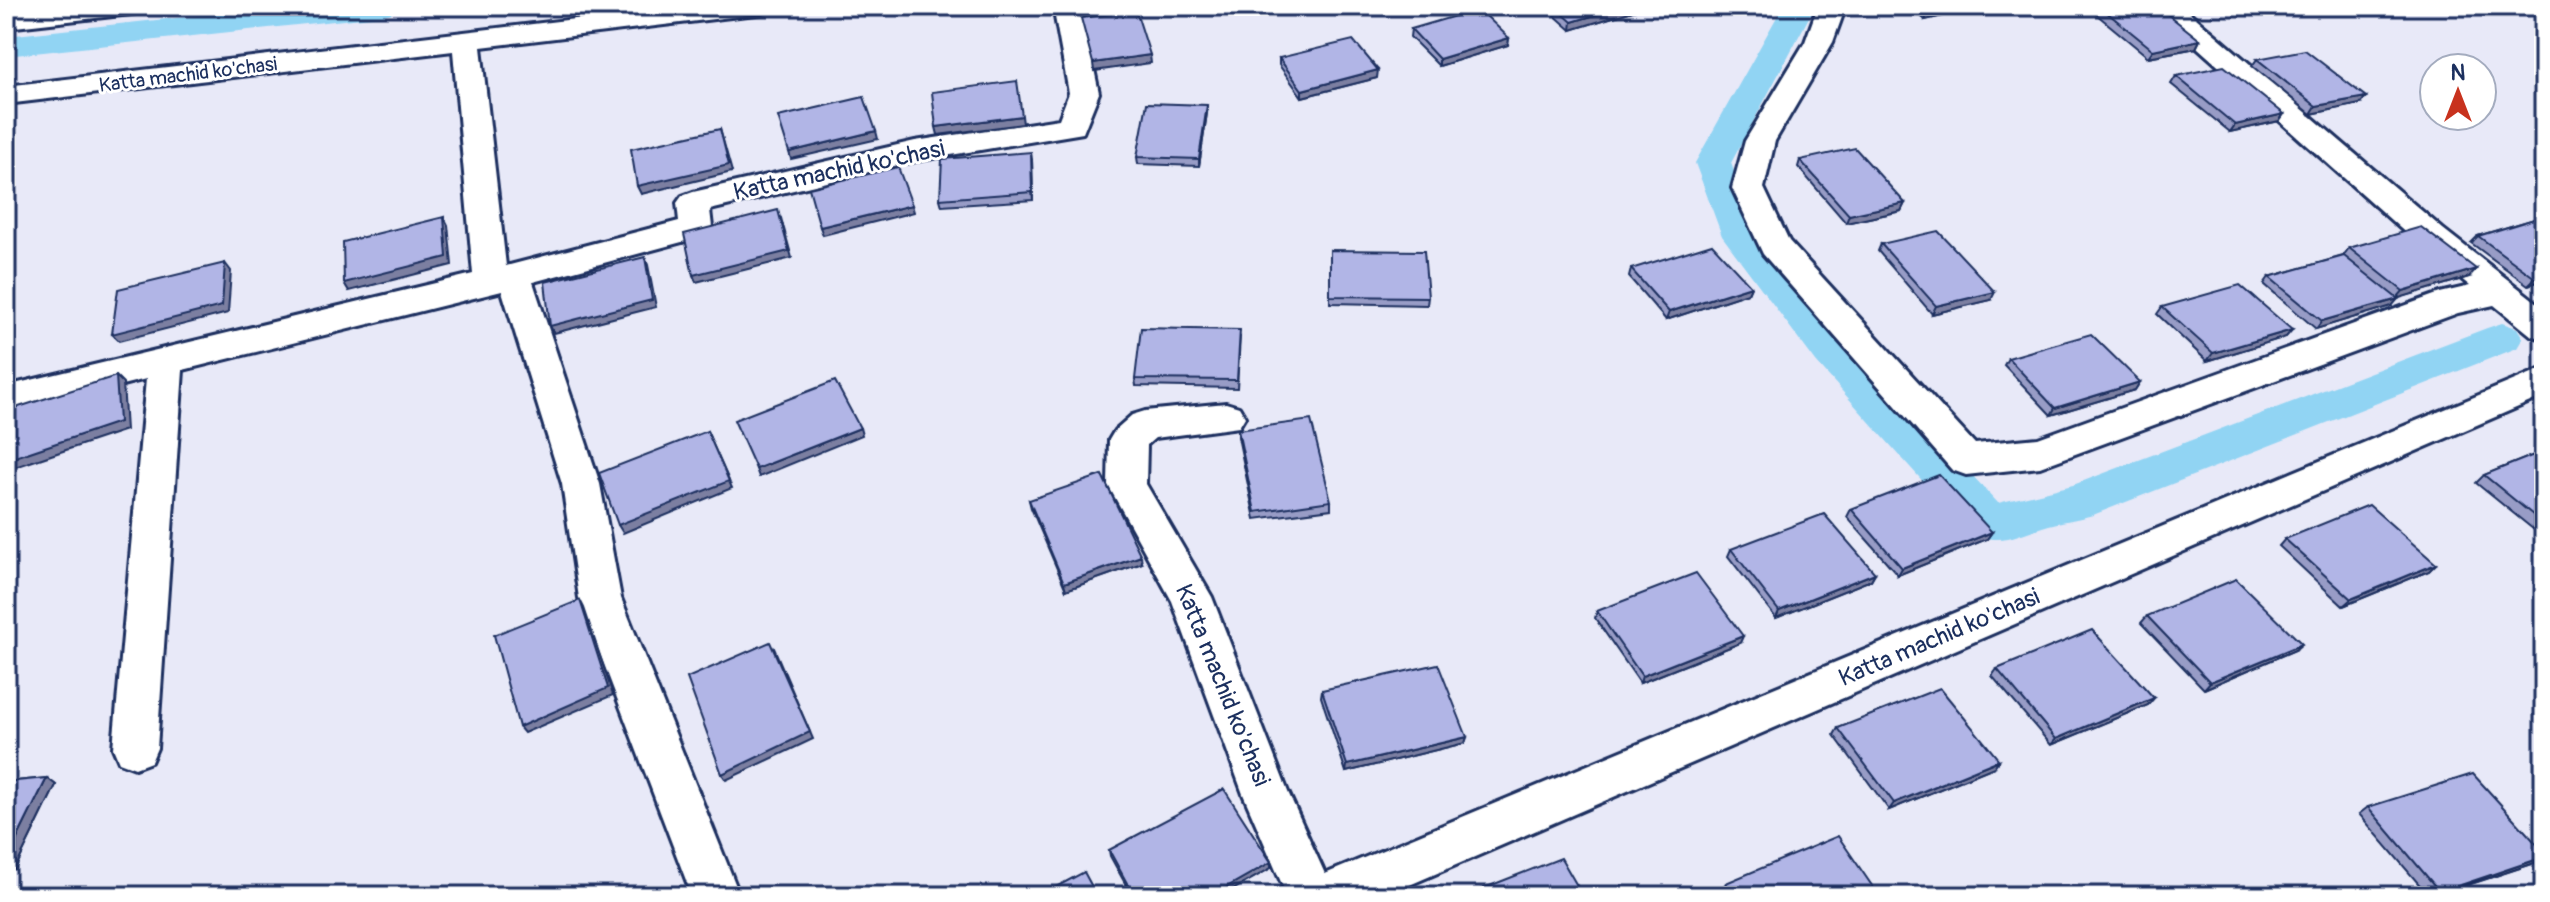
<svg xmlns="http://www.w3.org/2000/svg" width="2550" height="902" viewBox="0 0 2550 902" font-family="Pangolin,sans-serif">
  <style>
    .lines { fill: none; stroke-linecap: round; stroke-linejoin: round }
    .canal { fill: #91d4f3; fill-rule: evenodd }
    .street-casing { stroke: #1b2f5e; stroke-width: 6 }
    .street { fill: #fff; fill-rule: evenodd }
    .wall { fill: #989cc6; stroke: #1b2f5e; stroke-width: 2 }
    .shaded-wall { fill: #7c7fa1; stroke: #1b2f5e; stroke-width: 2 }
    .building { fill: #b1b5e6; stroke: #1b2f5e; stroke-width: 2 }
    .labels { text-anchor: middle; stroke-width: 6; stroke-linejoin: round; paint-order: stroke }
    .far-street-label { font-size: 20px; fill: #1b2f5e; stroke: #fff }
    .street-label { font-size: 24px; fill: #1b2f5e; stroke: #fff }
  </style>
  <rect width="100%" height="100%" fill="#e8e9f8"/>
  <filter id="ink" filterUnits="userSpaceOnUse"><feTurbulence type="fractalNoise" baseFrequency=".0125" numOctaves="2"/><feDisplacementMap in="SourceGraphic" scale="16" xChannelSelector="R" yChannelSelector="G"/><feConvolveMatrix kernelMatrix="1 2 1 2 8 2 1 2 1" color-interpolation-filters="sRGB"/></filter>
  <g filter="url(#ink)">
    <g class="lines">
      <g class="canal">
        <polygon points="289,6 397,6 392,13 381,16 6,56 6,36"/>
        <path d="M1783 6H1815L1731 163 1753 224 1846 340 1998 503 2073 485 2487 328 2502 323 2517 328 2523 338 2517 348 2093 515C2079 519 2064 521 2049 525 2016 534 2006 546 1970 534L1816 362 1722 236 1695 163Z"/>
      </g>
      <g class="street-casing">
        <g id="street">
          <polygon points="56,6 145,6 141,12 131,14 6,28 6,12"/>
          <polygon points="685,6 770,6 766,12 756,14 481,47 506,266 679,221 677,203 682,196 693,192 915,141 1059,119 1069,93 1053,6 1081,6 1099,93 1083,133 915,161 710,210 712,227 708,235 533,282 600,484 621,598 740,896 692,896 579,598 562,484 502,291 183,370 157,748 151,762 135,768 119,762 113,748 146,379 6,414 6,386 473,274 453,51 6,104 6,86"/>
          <polygon points="1818,6 1846,6 1833,42 1775,141 1764,188 1789,241 1975,444 2038,438 2440,293 2470,286 2419,245 2151,6 2182,6 2443,229 2544,308 2544,339 2532,336 2494,305 2458,313 2040,467 1966,475 1952,470 1763,254 1732,188 1745,141 1805,42"/>
          <polygon points="2544,368 2544,396 1384,896 1287,896 1243,794 1172,601 1108,485 1109,440 1115,430 1132,415 1145,411 1226,403 1239,407 1245,417 1239,427 1155,438 1147,445 1146,484 1212,597 1288,792 1325,874"/>
        </g>
      </g>
      <use href="#street" class="street"/>
    </g>
    <g class="wall">
      <polygon points="1544,6 1637,6 1636,10 1571,30"/>
      <polygon points="1910,6 1987,6 1925,20"/>
      <polygon points="2099,6 2200,40 2196,48 2148,57 2096,14"/>
      <polygon points="1411,29 1509,38 1508,45 1439,66 1410,37"/>
      <polygon points="1279,58 1377,78 1302,97 1279,65"/>
      <polygon points="2257,59 2360,104 2311,114 2252,66"/>
      <polygon points="2176,76 2284,114 2279,121 2230,132 2171,84"/>
      <polygon points="1207,113 1199,166 1138,164 1137,157"/>
      <polygon points="1032,160 1033,200 942,206 940,199"/>
      <polygon points="1800,160 1905,203 1901,211 1846,223 1798,167"/>
      <polygon points="2544,216 2544,280 2528,285 2471,243 2478,236"/>
      <polygon points="1881,244 1991,300 1932,314 1878,251"/>
      <polygon points="2349,248 2469,277 2398,298 2392,306 2316,329 2264,284 2269,277 2343,256"/>
      <polygon points="1330,250 1428,297 1427,305 1330,303"/>
      <polygon points="1631,269 1751,286 1748,293 1666,320 1629,277"/>
      <polygon points="2162,307 2292,330 2286,337 2207,361 2157,314"/>
      <polygon points="1240,337 1237,388 1136,386 1135,379"/>
      <polygon points="2008,358 2140,382 2135,390 2051,415 2004,365"/>
      <polygon points="1238,430 1331,501 1331,509 1255,519 1238,437"/>
      <polygon points="2544,451 2544,538 2476,483 2484,475"/>
      <polygon points="1029,500 1142,563 1066,590 1031,508"/>
      <polygon points="1851,509 1992,532 1987,539 1898,575 1847,517"/>
      <polygon points="2285,539 2436,564 2429,571 2343,606 2279,546"/>
      <polygon points="1731,549 1875,573 1871,580 1776,618 1728,556"/>
      <polygon points="1597,611 1740,643 1640,683 1595,618"/>
      <polygon points="2147,616 2295,650 2204,689 2141,623"/>
      <polygon points="1997,669 2154,698 2148,705 2051,745 1992,676"/>
      <polygon points="1322,690 1467,737 1465,743 1346,772 1321,697"/>
      <polygon points="1838,728 1994,767 1889,810 1834,735"/>
      <polygon points="47,778 56,785 15,869 6,870 6,782"/>
      <polygon points="2368,807 2544,852 2544,858 2538,862 2435,896 2429,896 2359,814"/>
      <polygon points="1109,850 1271,862 1271,868 1222,896 1132,896 1110,856"/>
      <polygon points="1726,883 1879,896 1727,896 1722,889"/>
    </g>
    <g class="shaded-wall">
      <polygon points="1255,6 1299,6 1255,12"/>
      <polygon points="1625,6 1637,6 1636,10 1571,30 1572,22"/>
      <polygon points="1957,6 1987,6 1925,20 1928,12"/>
      <polygon points="1509,38 1508,45 1439,66 1439,59"/>
      <polygon points="2200,40 2196,48 2148,57 2153,50"/>
      <polygon points="1150,55 1151,63 1094,71 1093,63"/>
      <polygon points="1378,70 1377,78 1302,97 1302,90"/>
      <polygon points="2366,97 2360,104 2311,114 2316,106"/>
      <polygon points="1207,105 1207,113 1199,166 1199,159"/>
      <polygon points="2284,114 2279,121 2230,132 2235,125"/>
      <polygon points="1022,116 1023,124 938,135 936,127"/>
      <polygon points="720,129 732,172 641,194 637,186"/>
      <polygon points="876,131 878,139 791,159 789,152"/>
      <polygon points="1031,152 1032,160 1033,200 1032,192"/>
      <polygon points="1905,203 1901,211 1846,223 1849,215"/>
      <polygon points="912,205 914,212 823,235 820,227"/>
      <polygon points="444,217 448,225 452,265 349,291 344,283"/>
      <polygon points="781,218 792,258 696,282 693,275"/>
      <polygon points="645,257 648,265 656,307 554,333 550,326"/>
      <polygon points="225,263 231,271 228,313 119,341 112,334"/>
      <polygon points="2476,269 2469,277 2396,299 2403,291"/>
      <polygon points="2544,275 2544,280 2528,285 2535,278"/>
      <polygon points="1751,286 1748,293 1666,320 1669,312"/>
      <polygon points="1995,292 1991,300 1932,314 1936,306"/>
      <polygon points="2398,299 2392,306 2316,329 2322,321"/>
      <polygon points="2292,330 2286,337 2207,361 2213,353"/>
      <polygon points="116,376 123,383 126,430 6,470 6,460"/>
      <polygon points="2140,382 2135,390 2051,415 2055,408"/>
      <polygon points="860,428 862,435 759,477 756,469"/>
      <polygon points="707,431 732,488 623,533 618,525"/>
      <polygon points="1992,532 1987,539 1898,575 1902,568"/>
      <polygon points="1141,556 1142,563 1066,590 1064,583"/>
      <polygon points="2436,564 2429,571 2343,606 2351,599"/>
      <polygon points="1875,573 1871,580 1776,618 1779,611"/>
      <polygon points="580,600 584,608 613,695 524,733 519,727"/>
      <polygon points="1743,636 1740,643 1640,683 1642,676"/>
      <polygon points="2302,644 2295,650 2204,689 2210,682"/>
      <polygon points="774,648 813,739 726,780 722,774"/>
      <polygon points="2154,698 2148,705 2051,745 2056,739"/>
      <polygon points="1467,737 1465,743 1346,772 1347,765"/>
      <polygon points="1999,760 1994,767 1889,810 1894,803"/>
      <polygon points="47,778 56,785 15,869 6,864 6,861"/>
      <polygon points="2544,857 2538,862 2433,896 2440,892"/>
      <polygon points="1271,862 1271,868 1222,896 1211,896"/>
    </g>
    <g class="building">
      <polygon points="1554,6 1625,6 1572,22"/>
      <polygon points="1921,6 1957,6 1928,12"/>
      <polygon points="2099,6 2157,6 2200,40 2153,50"/>
      <polygon points="1479,9 1509,38 1439,59 1411,29"/>
      <polygon points="1136,11 1150,55 1093,63 1081,18"/>
      <polygon points="1353,40 1378,70 1302,90 1279,58"/>
      <polygon points="2305,50 2366,97 2316,106 2257,59"/>
      <polygon points="2224,66 2284,114 2235,125 2176,76"/>
      <polygon points="1017,81 1022,116 936,127 932,92"/>
      <polygon points="864,97 876,131 789,152 778,117"/>
      <polygon points="1147,103 1207,105 1199,159 1137,157"/>
      <polygon points="720,129 729,165 637,186 631,149"/>
      <polygon points="1855,148 1905,203 1849,215 1800,160"/>
      <polygon points="1031,152 1032,192 940,199 942,159"/>
      <polygon points="898,167 912,205 820,227 809,188"/>
      <polygon points="778,210 789,251 693,275 684,234"/>
      <polygon points="2544,216 2544,275 2535,278 2478,236"/>
      <polygon points="444,217 447,257 344,283 343,242"/>
      <polygon points="2421,227 2476,269 2403,291 2349,248"/>
      <polygon points="1938,231 1995,292 1936,306 1881,244"/>
      <polygon points="1712,244 1751,286 1669,312 1631,269"/>
      <polygon points="1330,250 1424,251 1428,297 1330,296"/>
      <polygon points="2344,256 2398,299 2322,321 2269,277"/>
      <polygon points="645,257 652,300 550,326 545,282"/>
      <polygon points="225,263 222,306 112,334 118,289"/>
      <polygon points="2240,285 2292,330 2213,353 2162,307"/>
      <polygon points="1141,328 1240,330 1237,380 1135,379"/>
      <polygon points="2091,334 2140,382 2055,408 2008,358"/>
      <polygon points="116,376 119,422 6,460 6,411"/>
      <polygon points="835,381 860,428 756,469 734,420"/>
      <polygon points="1311,420 1331,501 1255,512 1238,430"/>
      <polygon points="707,431 729,481 618,525 599,473"/>
      <polygon points="2544,451 2544,524 2484,475"/>
      <polygon points="1102,475 1141,556 1064,583 1029,500"/>
      <polygon points="1939,475 1992,532 1902,568 1851,509"/>
      <polygon points="2369,505 2436,564 2351,599 2285,539"/>
      <polygon points="1824,514 1875,573 1779,611 1731,549"/>
      <polygon points="1696,573 1743,636 1642,676 1597,611"/>
      <polygon points="2236,579 2302,644 2210,682 2147,616"/>
      <polygon points="580,600 608,688 519,727 494,635"/>
      <polygon points="2092,630 2154,698 2056,739 1997,669"/>
      <polygon points="770,642 810,732 722,774 687,678"/>
      <polygon points="1438,664 1467,737 1347,765 1322,690"/>
      <polygon points="1940,688 1999,760 1894,803 1838,728"/>
      <polygon points="2473,774 2544,852 2544,857 2440,892 2368,807"/>
      <polygon points="47,778 6,861 6,782"/>
      <polygon points="1224,789 1271,862 1211,896 1134,896 1109,850"/>
      <polygon points="1838,836 1879,896 1734,896 1726,883"/>
      <polygon points="1561,858 1583,896 1464,896"/>
      <polygon points="1084,872 1097,896 1039,896"/>
    </g>
  </g>
  <g class="labels">
    <g class="far-street-label">
      <text transform="translate(188 74) rotate(-7)" y="7">Katta machid ko'chasi</text>
    </g>
    <g class="street-label">
      <text transform="translate(839 170) rotate(-12)" y="8">Katta machid ko'chasi</text>
      <text transform="translate(1939 637) rotate(-23)" y="8">Katta machid ko'chasi</text>
      <text transform="translate(1223 685) rotate(68)" y="8">Katta machid ko'chasi</text>
    </g>
  </g>
  <rect width="2550" height="902" fill="none" stroke="#fff" stroke-width="32"/>
  <rect x="16" y="16" width="2518" height="870" fill="none" stroke="#1b2f5e" stroke-width="3" filter="url(#ink)"/>
  <g transform="translate(2458 92)"><circle r="38" fill="#ffffff" stroke="#a4acbf" stroke-width="2"/>
  <path d="M0-6L14 30L0 20L-14 30Z" fill="#c8321e"/>
  <text y="-12" font-size="22" font-weight="bold" text-anchor="middle" fill="#1b2f5e">N</text>
  </g>
</svg>
